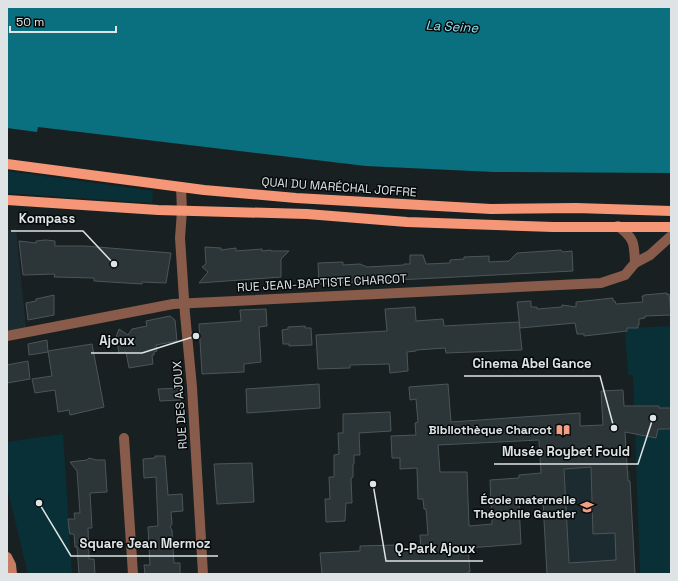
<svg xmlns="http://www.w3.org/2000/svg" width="678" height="581" viewBox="0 0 678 581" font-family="'Space Grotesk',sans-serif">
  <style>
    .built { fill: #1b2b2f }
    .green { fill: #093037 }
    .water { fill: #0a707f }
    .building { fill: #2c3537; stroke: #4c5557; fill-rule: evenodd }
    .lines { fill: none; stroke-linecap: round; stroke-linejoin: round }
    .street { stroke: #885b4b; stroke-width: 10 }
    .secondary { stroke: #c67d64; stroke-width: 10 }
    .primary { stroke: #f59776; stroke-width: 10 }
    .labels { text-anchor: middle; stroke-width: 3; stroke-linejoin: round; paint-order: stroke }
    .street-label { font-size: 12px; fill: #dee4e5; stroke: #06090a }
    .poi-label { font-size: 12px; font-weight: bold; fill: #dee4e5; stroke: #06090a; text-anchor: end }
    .water-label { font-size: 13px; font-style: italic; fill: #89e6f7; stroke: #06090a }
    .leader { fill: none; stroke: #dee4e5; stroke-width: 1.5 }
    .callout-dot { fill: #dee4e5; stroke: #06090a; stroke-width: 1.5 }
    .callout-label { font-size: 13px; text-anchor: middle; font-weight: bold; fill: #dee4e5; stroke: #06090a; stroke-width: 3; stroke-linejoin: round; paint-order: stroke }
  </style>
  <rect width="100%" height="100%" fill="#182022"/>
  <g class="built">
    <polygon points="16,229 26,328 7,331 7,230"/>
    <polygon points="595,453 596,472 630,471 635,574 547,574 540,456"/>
  </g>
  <g class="green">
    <polygon points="7,171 153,191 152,203 7,193"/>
    <polygon points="671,326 671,574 640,574 633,375 628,375 625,331 627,331 627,328"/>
    <polygon points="63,434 72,574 28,574 7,487 7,442"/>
  </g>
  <polygon class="water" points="7,7 671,7 671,173 494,172 366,166 38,127 37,132 7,128"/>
  <g class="building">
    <polygon points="46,240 55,241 55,246 85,246 171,253 166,283 142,282 142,284 94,281 94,278 54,277 55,274 23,275 19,241 36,243 36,241"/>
    <polygon points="205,247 221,248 221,250 236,248 236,251 262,249 262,251 271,250 271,251 289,251 281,259 281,277 199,283 208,272 202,267 206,264"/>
    <polygon points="561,250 563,252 572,251 573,271 319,284 318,263 343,262 343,265 360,264 367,267 404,265 404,264 410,264 410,255 423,255 426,264 450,263 450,260 464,259 464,257 489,256 489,262 509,261 517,253"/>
    <polygon points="667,293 667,295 669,294 671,315 645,316 645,318 639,319 639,325 638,325 638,328 627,328 627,331 584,336 584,334 577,334 575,323 520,328 517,302 531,301 531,307 537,307 537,309 562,307 562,305 576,307 576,302 613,298 613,301 615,301 616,304 643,302 642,296 644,296 644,295"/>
    <polygon points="54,295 54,315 28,320 26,303 36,301 36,299"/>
    <polygon points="415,307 416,321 443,319 444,326 519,322 522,350 446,353 445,348 416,350 416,351 407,352 408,371 390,373 389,364 350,365 350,368 318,369 316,335 387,331 385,309"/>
    <polygon points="266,309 267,326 259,327 261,362 244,364 244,372 202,374 199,324 241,321 240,310"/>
    <polygon points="170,316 175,320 177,341 156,345 157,351 154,352 154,355 152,355 153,364 129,368 126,352 119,353 116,337 119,329 128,335 132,329 147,326 146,321"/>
    <polygon points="305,326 305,328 311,328 312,345 289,346 289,344 283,344 282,330 288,329 288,327"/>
    <polygon points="47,340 48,352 29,355 28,344"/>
    <polygon points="92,344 104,407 70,415 69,410 58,412 55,390 35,393 32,379 52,376 48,351"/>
    <polygon points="28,361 30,379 7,383 7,365"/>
    <polygon points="319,384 320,408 247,413 246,389"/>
    <path d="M448 384 451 422 580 413V426L603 425 601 391 623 390 624 406H659V408H671V429H658L656 438 625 432 628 481H630L635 574H547L543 502 519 504 521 544 468 548 470 572H468V574H322L320 553 360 551V546L396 545V551L421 550 420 535H428L426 509H424L423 499H418L417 468 400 469V458H392L391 436 416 435 415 423 418 422 416 399 410 400 409 387ZM539 440 541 473 519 475V478L490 480 492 524 469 526 467 472H440L438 445ZM591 467 593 534 615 533 616 560 569 563 564 469Z"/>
    <polygon points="180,388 181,400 160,401 158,389"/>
    <polygon points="390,412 391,431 359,433 360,455 354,455 354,464 353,464 353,477 351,478 352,503 346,503 345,521 326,522 325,499 330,499 329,477 334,477 334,455 339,454 338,433 343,433 343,414"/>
    <polygon points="155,456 165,456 168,495 182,494 183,511 171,512 172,524 170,527 172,530 174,563 180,563 180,574 145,574 144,565 150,565 148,527 158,526 156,477 144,478 143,459 155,458"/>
    <polygon points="89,458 96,460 105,460 107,492 90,493 92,528 88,528 89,559 94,559 95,574 79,574 77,547 75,547 74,534 70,534 69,529 68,519 75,519 74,513 80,513 77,471 70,462 87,460"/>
    <polygon points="252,463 254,502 217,504 214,464"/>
  </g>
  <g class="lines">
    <g class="street">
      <polyline points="181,187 182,211 180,238 185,314 192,387 203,574"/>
      <path d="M618 226C635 239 634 243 635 263"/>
      <polyline points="7,336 173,304 601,283 625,275 635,263 650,255 671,236"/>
      <polyline points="124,438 133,574"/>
    </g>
    <polyline class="secondary" points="7,557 11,565 12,574"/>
    <g class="primary">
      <polyline points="7,164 204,190 296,198 491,209 576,208 671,211"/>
      <polyline points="7,200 158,210 307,214 407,222 553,227 671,227"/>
    </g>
  </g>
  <defs>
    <g id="library-bare" transform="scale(1.08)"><path d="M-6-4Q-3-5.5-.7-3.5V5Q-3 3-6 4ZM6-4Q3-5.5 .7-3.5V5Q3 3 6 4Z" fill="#f39f83" stroke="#06090a" stroke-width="2.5" paint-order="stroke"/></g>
    <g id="school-bare" transform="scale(1.08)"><path d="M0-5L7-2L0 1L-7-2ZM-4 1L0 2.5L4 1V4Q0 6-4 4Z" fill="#f39f83" stroke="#06090a" stroke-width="2.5" paint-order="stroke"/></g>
  </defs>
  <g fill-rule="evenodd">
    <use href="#library-bare" x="563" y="430"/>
    <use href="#school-bare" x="587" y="507"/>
  </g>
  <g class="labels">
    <g class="street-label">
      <text transform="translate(339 187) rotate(4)" y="4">QUAI DU MARÉCHAL JOFFRE</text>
      <text transform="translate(322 283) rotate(-3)" y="4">RUE JEAN-BAPTISTE CHARCOT</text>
      <text transform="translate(180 405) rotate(-94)" y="4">RUE DES AJOUX</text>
    </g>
    <g class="poi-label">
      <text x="552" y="434">Bibliothèque Charcot</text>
      <text x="576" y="504">École maternelle<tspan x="576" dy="14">Théophile Gautier</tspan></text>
    </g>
    <g class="water-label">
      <text transform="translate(452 26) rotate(3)" y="5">La Seine</text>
    </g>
  </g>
  <path class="leader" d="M114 264L83 231H11M196 336L142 353H91M614 428L600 376H464M653 418L638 464H494M39 503L71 556H218M373 484L386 561H483"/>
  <g class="callout-dot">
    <circle cx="114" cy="264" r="4"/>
    <circle cx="196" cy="336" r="4"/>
    <circle cx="614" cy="428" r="4"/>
    <circle cx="653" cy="418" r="4"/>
    <circle cx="39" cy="503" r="4"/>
    <circle cx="373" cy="484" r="4"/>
  </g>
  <g class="callout-label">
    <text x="47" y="223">Kompass</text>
    <text x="117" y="345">Ajoux</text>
    <text x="532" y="368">Cinema Abel Gance</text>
    <text x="566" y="456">Musée Roybet Fould</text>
    <text x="145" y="548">Square Jean Mermoz</text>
    <text x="435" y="553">Q-Park Ajoux</text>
  </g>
  <rect width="678" height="581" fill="none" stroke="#dee4e5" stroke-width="16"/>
  <path d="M10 26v6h106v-6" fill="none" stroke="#dee4e5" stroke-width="2"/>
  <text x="16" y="26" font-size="12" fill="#dee4e5" stroke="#06090a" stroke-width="3" paint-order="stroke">50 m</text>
</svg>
